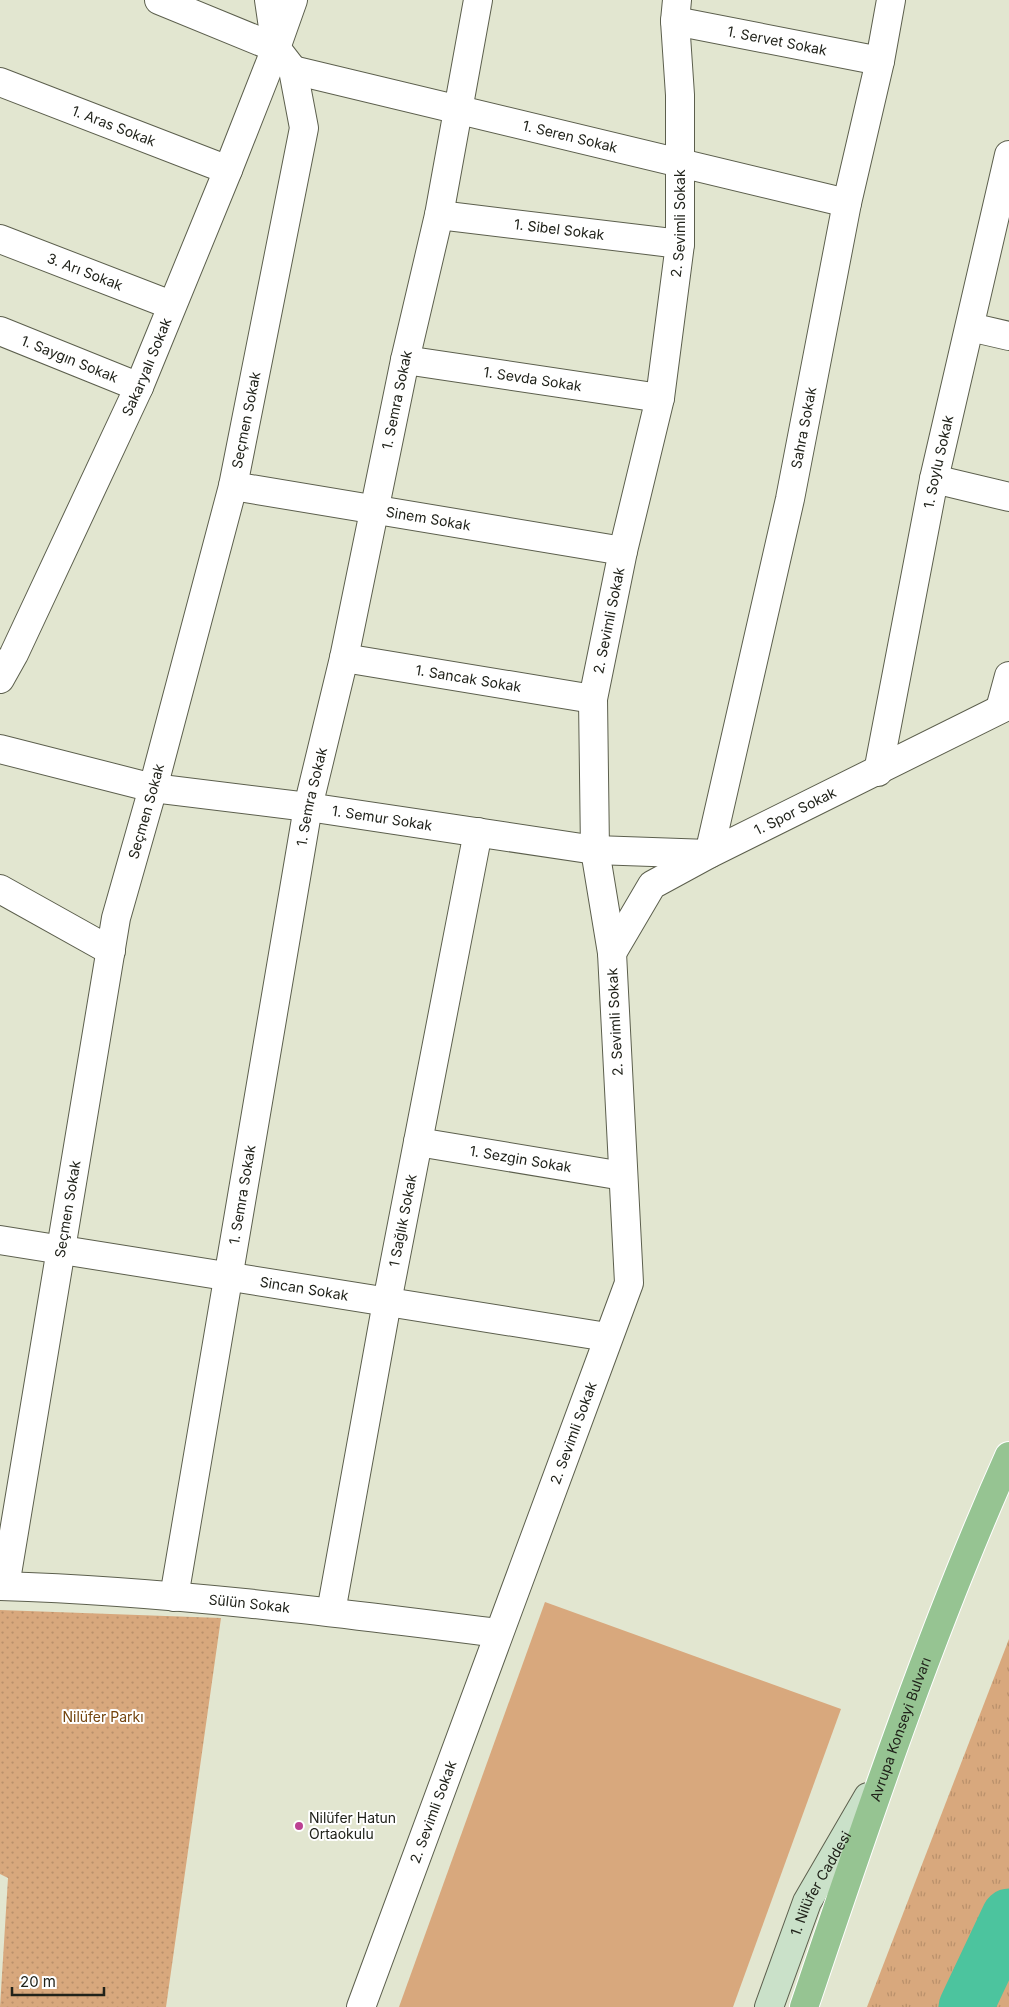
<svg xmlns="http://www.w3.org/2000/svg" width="1009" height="2007" viewBox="0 0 1009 2007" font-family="Inter,sans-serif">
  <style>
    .grass { fill: url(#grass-tufts) }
    .park { fill: url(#park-dots) }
    .pitch { fill: #d8a87d }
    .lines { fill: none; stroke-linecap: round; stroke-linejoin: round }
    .river { stroke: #4cc49e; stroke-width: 55 }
    .minor-casing { stroke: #5c5f4d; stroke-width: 30 }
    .secondary-casing { stroke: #5c5f4d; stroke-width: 30 }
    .primary-casing { stroke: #fff; stroke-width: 30 }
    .minor { stroke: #fff; stroke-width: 28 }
    .secondary { stroke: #cae1c9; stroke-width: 28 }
    .primary { stroke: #96c492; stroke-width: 28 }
    .poi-dot { fill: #bc4192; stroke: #fff; stroke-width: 2 }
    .labels { text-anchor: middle; stroke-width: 4; stroke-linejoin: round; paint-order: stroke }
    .street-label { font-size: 14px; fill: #20221a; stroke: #fff }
    .park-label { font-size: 14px; fill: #73440e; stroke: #fff }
    .poi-label { font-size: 14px; fill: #20221a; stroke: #fff; text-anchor: start }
  </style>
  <defs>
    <pattern id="grass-tufts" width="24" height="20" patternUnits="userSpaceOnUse" patternTransform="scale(1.25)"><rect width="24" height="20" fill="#d8a87d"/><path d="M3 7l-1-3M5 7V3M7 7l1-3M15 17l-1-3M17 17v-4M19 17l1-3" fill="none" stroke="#b9906b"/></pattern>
    <pattern id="park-dots" width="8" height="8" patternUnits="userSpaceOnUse" patternTransform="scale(1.25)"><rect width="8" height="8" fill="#d8a87d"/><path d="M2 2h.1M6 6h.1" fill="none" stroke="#b9906b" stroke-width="1.8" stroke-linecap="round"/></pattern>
  </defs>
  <rect width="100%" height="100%" fill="#e2e6d0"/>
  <polygon class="grass" points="1009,1639 1009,2007 867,2007"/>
  <polygon class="park" points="0,1610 221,1618 166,2007 0,2007 8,1878 0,1874"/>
  <polygon class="pitch" points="545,1602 841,1709 733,2007 399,2007"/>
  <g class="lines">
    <polyline class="river" points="966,2007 1009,1916"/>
    <g class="minor-casing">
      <g id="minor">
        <polyline points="159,0 276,48"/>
        <path id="s1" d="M675 21 880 61"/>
        <path id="s2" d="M293 70 847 203"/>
        <path id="s3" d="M0 82 228 170"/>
        <path id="s4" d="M439 215 680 244"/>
        <path id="s5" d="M0 239 171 305"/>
        <polyline points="970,327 1009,336"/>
        <path id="s6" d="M0 331 139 387"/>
        <path id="s7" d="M405 360 660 398"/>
        <polyline points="934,479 1009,497"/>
        <path id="s8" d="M233 486 623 551"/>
        <path id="s9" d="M344 658 593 699"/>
        <path id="s10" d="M0 679 14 654 139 387 228 170 276 48 293 0"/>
        <polyline points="1000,709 1009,676"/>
        <path id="s11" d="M0 749 153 788 308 807 595 850 709 854 790 499 847 203 880 61 891 0"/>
        <path id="s12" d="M878 772 934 479 1009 155"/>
        <polyline points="0,889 111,951"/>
        <path id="s13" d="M612 953 652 885 709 854 1009 705"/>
        <path id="s14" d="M418 1142 623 1176"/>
        <path id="s15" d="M0 1240 607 1337"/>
        <path id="s16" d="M0 1586C166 1591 333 1612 498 1633"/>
        <path id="s17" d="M5 1586 116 918 153 788 233 486 304 128 293 70 276 48 269 0"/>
        <path id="s18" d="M174 1597 308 807 344 658 405 360 439 215 478 0"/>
        <path id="s19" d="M331 1612 387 1302 478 832"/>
        <path id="s20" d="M361 2007 629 1283 612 953 595 850 593 699 623 551 660 398 680 244V95L675 21 677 0"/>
      </g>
    </g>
    <g class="secondary-casing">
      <g id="secondary">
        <path id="s21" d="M769 2007 807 1902 868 1797"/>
      </g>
    </g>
    <g class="primary-casing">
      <g id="primary">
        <path id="s22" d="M804 2007C867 1821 929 1635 1009 1456"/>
      </g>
    </g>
    <use href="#minor" class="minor"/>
    <use href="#secondary" class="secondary"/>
    <use href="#primary" class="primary"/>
  </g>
  <circle class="poi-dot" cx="299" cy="1826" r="5"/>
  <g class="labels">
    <g class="street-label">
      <text dy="5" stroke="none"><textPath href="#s1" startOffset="104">1. Servet Sokak</textPath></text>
      <text dy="5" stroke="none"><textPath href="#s3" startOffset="122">1. Aras Sokak</textPath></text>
      <text dy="5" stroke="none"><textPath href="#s2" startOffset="285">1. Seren Sokak</textPath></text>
      <text dy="5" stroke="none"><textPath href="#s20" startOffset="1842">2. Sevimli Sokak</textPath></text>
      <text dy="5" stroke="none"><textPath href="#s4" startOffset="121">1. Sibel Sokak</textPath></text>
      <text dy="5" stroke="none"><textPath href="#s5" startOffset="91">3. Arı Sokak</textPath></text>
      <text dy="5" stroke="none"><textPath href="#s6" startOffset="75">1. Saygın Sokak</textPath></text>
      <text dy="5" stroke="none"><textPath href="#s10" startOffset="345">Sakaryalı Sokak</textPath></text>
      <text dy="5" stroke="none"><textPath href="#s7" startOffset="129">1. Sevda Sokak</textPath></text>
      <text dy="5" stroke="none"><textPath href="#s18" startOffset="1218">1. Semra Sokak</textPath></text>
      <text dy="5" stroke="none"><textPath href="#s17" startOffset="1192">Seçmen Sokak</textPath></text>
      <text dy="5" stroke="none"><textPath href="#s11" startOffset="1155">Sahra Sokak</textPath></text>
      <text dy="5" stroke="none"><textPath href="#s12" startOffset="316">1. Soylu Sokak</textPath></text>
      <text dy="5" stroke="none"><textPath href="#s8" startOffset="198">Sinem Sokak</textPath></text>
      <text dy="5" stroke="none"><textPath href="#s20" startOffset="1438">2. Sevimli Sokak</textPath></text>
      <text dy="5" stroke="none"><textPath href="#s9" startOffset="126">1. Sancak Sokak</textPath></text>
      <text dy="5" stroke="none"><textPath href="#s18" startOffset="812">1. Semra Sokak</textPath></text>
      <text dy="5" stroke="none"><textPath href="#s17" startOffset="788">Seçmen Sokak</textPath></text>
      <text dy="5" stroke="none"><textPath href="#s13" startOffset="240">1. Spor Sokak</textPath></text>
      <text dy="5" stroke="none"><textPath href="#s11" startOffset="389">1. Semur Sokak</textPath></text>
      <text transform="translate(615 1022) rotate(-93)" y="5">2. Sevimli Sokak</text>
      <text dy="5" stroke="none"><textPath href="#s14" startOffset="104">1. Sezgin Sokak</textPath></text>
      <text dy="5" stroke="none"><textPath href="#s18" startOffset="408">1. Semra Sokak</textPath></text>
      <text dy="5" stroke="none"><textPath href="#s17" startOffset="382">Seçmen Sokak</textPath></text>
      <text dy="5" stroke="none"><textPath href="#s19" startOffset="398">1 Sağlık Sokak</textPath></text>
      <text dy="5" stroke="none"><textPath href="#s15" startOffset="308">Sincan Sokak</textPath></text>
      <text dy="5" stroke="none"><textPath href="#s20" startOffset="612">2. Sevimli Sokak</textPath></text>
      <text dy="5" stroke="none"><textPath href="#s16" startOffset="250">Sülün Sokak</textPath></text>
      <text dy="5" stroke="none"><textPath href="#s22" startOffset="294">Avrupa Konseyi Bulvarı</textPath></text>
      <text dy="5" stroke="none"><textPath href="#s20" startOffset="208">2. Sevimli Sokak</textPath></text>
      <text dy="5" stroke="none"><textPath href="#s21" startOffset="134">1. Nilüfer Caddesi</textPath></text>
    </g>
    <g class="park-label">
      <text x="103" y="1722">Nilüfer Parkı</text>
    </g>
    <g class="poi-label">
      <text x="309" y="1823">Nilüfer Hatun<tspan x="309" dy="16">Ortaokulu</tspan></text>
    </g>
  </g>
  <path d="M12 1987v8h92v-8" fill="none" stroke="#20221a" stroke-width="2.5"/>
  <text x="20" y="1987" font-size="15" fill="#20221a" stroke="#ffffff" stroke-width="4" paint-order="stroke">20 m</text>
</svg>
